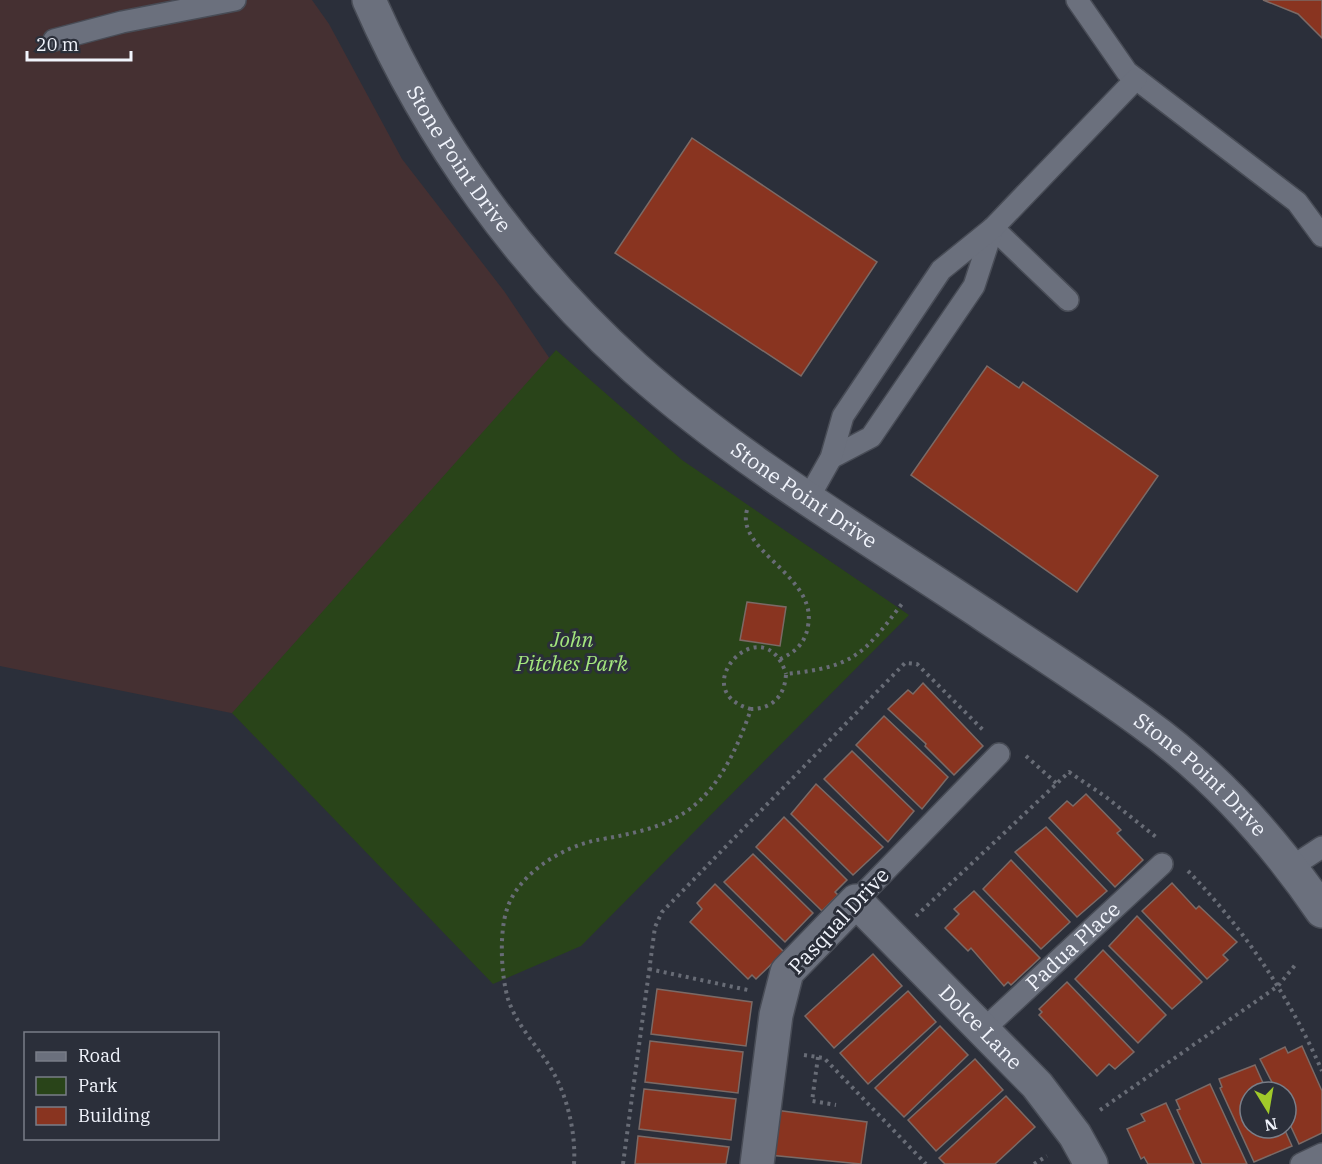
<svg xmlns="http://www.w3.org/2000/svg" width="1322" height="1164" viewBox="0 0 1322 1164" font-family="'IBM Plex Serif',serif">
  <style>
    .commercial { fill: #453032 }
    .green { fill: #294419 }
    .building { fill: #893420; stroke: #7b6a66; stroke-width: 1.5 }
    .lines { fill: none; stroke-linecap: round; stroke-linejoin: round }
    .service-casing { stroke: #484c56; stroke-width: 24 }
    .minor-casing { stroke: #484c56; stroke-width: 36 }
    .tertiary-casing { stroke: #484c56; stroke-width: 36 }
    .path { stroke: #686c76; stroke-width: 4; stroke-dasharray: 3 4.5; stroke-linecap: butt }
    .service { stroke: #6b707d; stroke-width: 21 }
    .minor { stroke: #6b707d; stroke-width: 33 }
    .tertiary { stroke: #6b707d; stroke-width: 33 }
    .labels { text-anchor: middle; stroke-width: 6; stroke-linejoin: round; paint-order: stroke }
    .street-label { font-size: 21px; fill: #f1f4fc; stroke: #2b2f3a }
    .park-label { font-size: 21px; font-style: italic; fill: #a3e67e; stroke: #2b2f3a }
  </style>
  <rect width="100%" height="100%" fill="#2b2f3a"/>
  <polygon class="commercial" points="0,0 312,0 329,24 402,159 504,291 550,359 236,714 0,666"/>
  <polygon class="green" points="556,350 682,460 909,615 581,946 493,984 232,713"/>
  <g class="building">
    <polygon points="1263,0 1322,0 1322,38 1298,14"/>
    <polygon points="692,138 877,262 801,376 615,253"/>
    <polygon points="987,366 1019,388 1023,382 1158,476 1077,592 911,475"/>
    <polygon points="747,602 786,607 780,646 740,640"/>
    <polygon points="923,683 983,746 954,775 925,746 926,744 888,709 908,690 913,694"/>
    <polygon points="884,716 948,777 922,809 856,745"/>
    <polygon points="852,751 914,811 888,842 824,779"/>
    <polygon points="816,784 883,847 853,875 791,814"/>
    <polygon points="1086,794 1121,830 1117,833 1143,860 1115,887 1049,818 1067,801 1073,806"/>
    <polygon points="784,817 847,880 835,892 838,895 822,911 756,847"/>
    <polygon points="1046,827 1107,891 1077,917 1015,852"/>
    <polygon points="753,854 813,913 785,942 724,882"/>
    <polygon points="1011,860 1070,922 1041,949 983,889"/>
    <polygon points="1172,883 1196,909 1199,906 1237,942 1223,955 1228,960 1207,979 1142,911"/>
    <polygon points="715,884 784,952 756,979 752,975 748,979 690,922 702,909 697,903"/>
    <polygon points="974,891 1040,958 1011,985 1008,982 1004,986 971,948 968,951 945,928 959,914 954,909"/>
    <polygon points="1137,916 1202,982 1172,1009 1109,946"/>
    <polygon points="1103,950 1166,1015 1138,1043 1075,979"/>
    <polygon points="873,954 902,986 834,1048 805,1016"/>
    <polygon points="1067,982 1134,1052 1115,1069 1109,1064 1097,1076 1039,1015 1042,1012 1039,1009"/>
    <polygon points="657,989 752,1002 746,1046 651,1034"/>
    <polygon points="908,991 936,1022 868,1084 840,1053"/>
    <polygon points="940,1026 968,1055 904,1117 875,1088"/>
    <polygon points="650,1041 743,1052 738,1093 645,1082"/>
    <polygon points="1302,1046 1322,1091 1322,1133 1299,1144 1286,1116 1286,1092 1277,1092 1260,1059 1285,1047 1288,1053"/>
    <polygon points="975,1059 1003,1090 936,1151 908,1120"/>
    <polygon points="1255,1065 1267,1092 1250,1092 1250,1128 1284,1128 1292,1146 1254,1162 1220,1088 1222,1087 1219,1079"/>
    <polygon points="1210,1084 1247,1164 1202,1164 1177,1110 1180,1109 1176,1100"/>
    <polygon points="644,1089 736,1099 731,1140 639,1129"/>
    <polygon points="1006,1096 1035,1127 995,1164 945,1164 939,1158"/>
    <polygon points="1166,1103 1194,1164 1148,1164 1144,1157 1141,1159 1127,1129 1145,1121 1141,1114"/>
    <polygon points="775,1110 867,1122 861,1164 769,1155"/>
    <polygon points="638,1136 729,1147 726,1164 635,1164"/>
  </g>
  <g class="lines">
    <g class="service-casing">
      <g id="service">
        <polyline points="1077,0 1127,72 1297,202 1322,236"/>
        <polyline points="54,40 122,22 235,0"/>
        <polyline points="993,228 1068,300"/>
        <polyline points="831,458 871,437 974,286 993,228"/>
        <polyline points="809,497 831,458 843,416 941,270 993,228 1136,79"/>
        <polyline points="1290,868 1322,847"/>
        <polyline points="856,901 999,754"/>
        <path id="s1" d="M983 1030 1162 864"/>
        <polyline points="1301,1164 1322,1154"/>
      </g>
    </g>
    <g class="minor-casing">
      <g id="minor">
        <path id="s2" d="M757 1164 776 1015 787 972 856 901 1037 1085 1075 1135 1091 1164"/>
      </g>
    </g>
    <g class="tertiary-casing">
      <g id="tertiary">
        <path id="s3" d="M369 0C430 140 522 266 635 368 742 463 868 537 986 616 1038 651 1092 685 1142 722 1213 773 1273 839 1322 911"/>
      </g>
    </g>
    <g class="path">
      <path d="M747 510C735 551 818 576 808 626 805 644 795 652 780 659"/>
      <path d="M751 709C682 691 764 604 786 674"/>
      <polyline points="1026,756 1056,783"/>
      <path d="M1188 871C1245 930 1289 996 1322 1071"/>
      <polyline points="916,916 1069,772 1106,797 1156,837"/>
      <polyline points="649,969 748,990"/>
      <polyline points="804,1055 824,1058 926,1164"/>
      <polyline points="818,1057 812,1101 836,1105"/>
      <polyline points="1100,1110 1278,986 1296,964"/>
      <path d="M574 1164C576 1135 568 1098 553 1072 539 1047 517 1027 508 999 501 975 499 933 507 909 518 874 562 847 597 840 621 836 658 829 679 816 717 795 738 747 751 709 773 709 785 695 786 674 855 667 864 654 904 601"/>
      <polyline points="623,1164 655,927 662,912 905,663 917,664 985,732"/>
      <polyline points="1034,1164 1047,1156"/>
    </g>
    <use href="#service" class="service"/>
    <use href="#minor" class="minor"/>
    <use href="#tertiary" class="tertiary"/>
  </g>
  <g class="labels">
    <g class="street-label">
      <text dy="7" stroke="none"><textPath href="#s3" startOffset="183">Stone Point Drive</textPath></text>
      <text dy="7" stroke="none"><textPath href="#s3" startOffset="669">Stone Point Drive</textPath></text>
      <text dy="7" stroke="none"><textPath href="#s3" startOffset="1155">Stone Point Drive</textPath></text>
      <text transform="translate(839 921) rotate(-47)" y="7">Pasqual Drive</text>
      <text dy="7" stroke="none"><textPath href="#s1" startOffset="123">Padua Place</textPath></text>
      <text dy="7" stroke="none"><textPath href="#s2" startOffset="471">Dolce Lane</textPath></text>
    </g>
    <g class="park-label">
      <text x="572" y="647">John<tspan x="572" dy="24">Pitches Park</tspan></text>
    </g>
  </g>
  <rect x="24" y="1032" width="195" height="108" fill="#2b2f3a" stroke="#7a7e88" stroke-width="1.5"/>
  <rect x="36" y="1052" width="30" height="9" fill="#6b707d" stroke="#7a7e88" stroke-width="1.5"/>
  <text x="78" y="1062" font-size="18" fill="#f1f4fc">Road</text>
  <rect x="36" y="1077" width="30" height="18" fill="#294419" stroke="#7a7e88" stroke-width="1.5"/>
  <text x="78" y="1092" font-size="18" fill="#f1f4fc">Park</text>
  <rect x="36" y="1107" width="30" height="18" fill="#893420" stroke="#7a7e88" stroke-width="1.5"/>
  <text x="78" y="1122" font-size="18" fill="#f1f4fc">Building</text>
  <g transform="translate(1268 1110) rotate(169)"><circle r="28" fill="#2b2f3a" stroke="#7a7e88" stroke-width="1.5"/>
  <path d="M0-4.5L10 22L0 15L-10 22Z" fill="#a1c92a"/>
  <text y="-9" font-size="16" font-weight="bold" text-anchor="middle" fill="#f1f4fc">N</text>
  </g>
  <path d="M27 51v9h104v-9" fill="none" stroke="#f1f4fc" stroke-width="3"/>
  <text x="36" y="51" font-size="18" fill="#f1f4fc" stroke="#2b2f3a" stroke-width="4.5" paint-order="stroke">20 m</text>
</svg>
